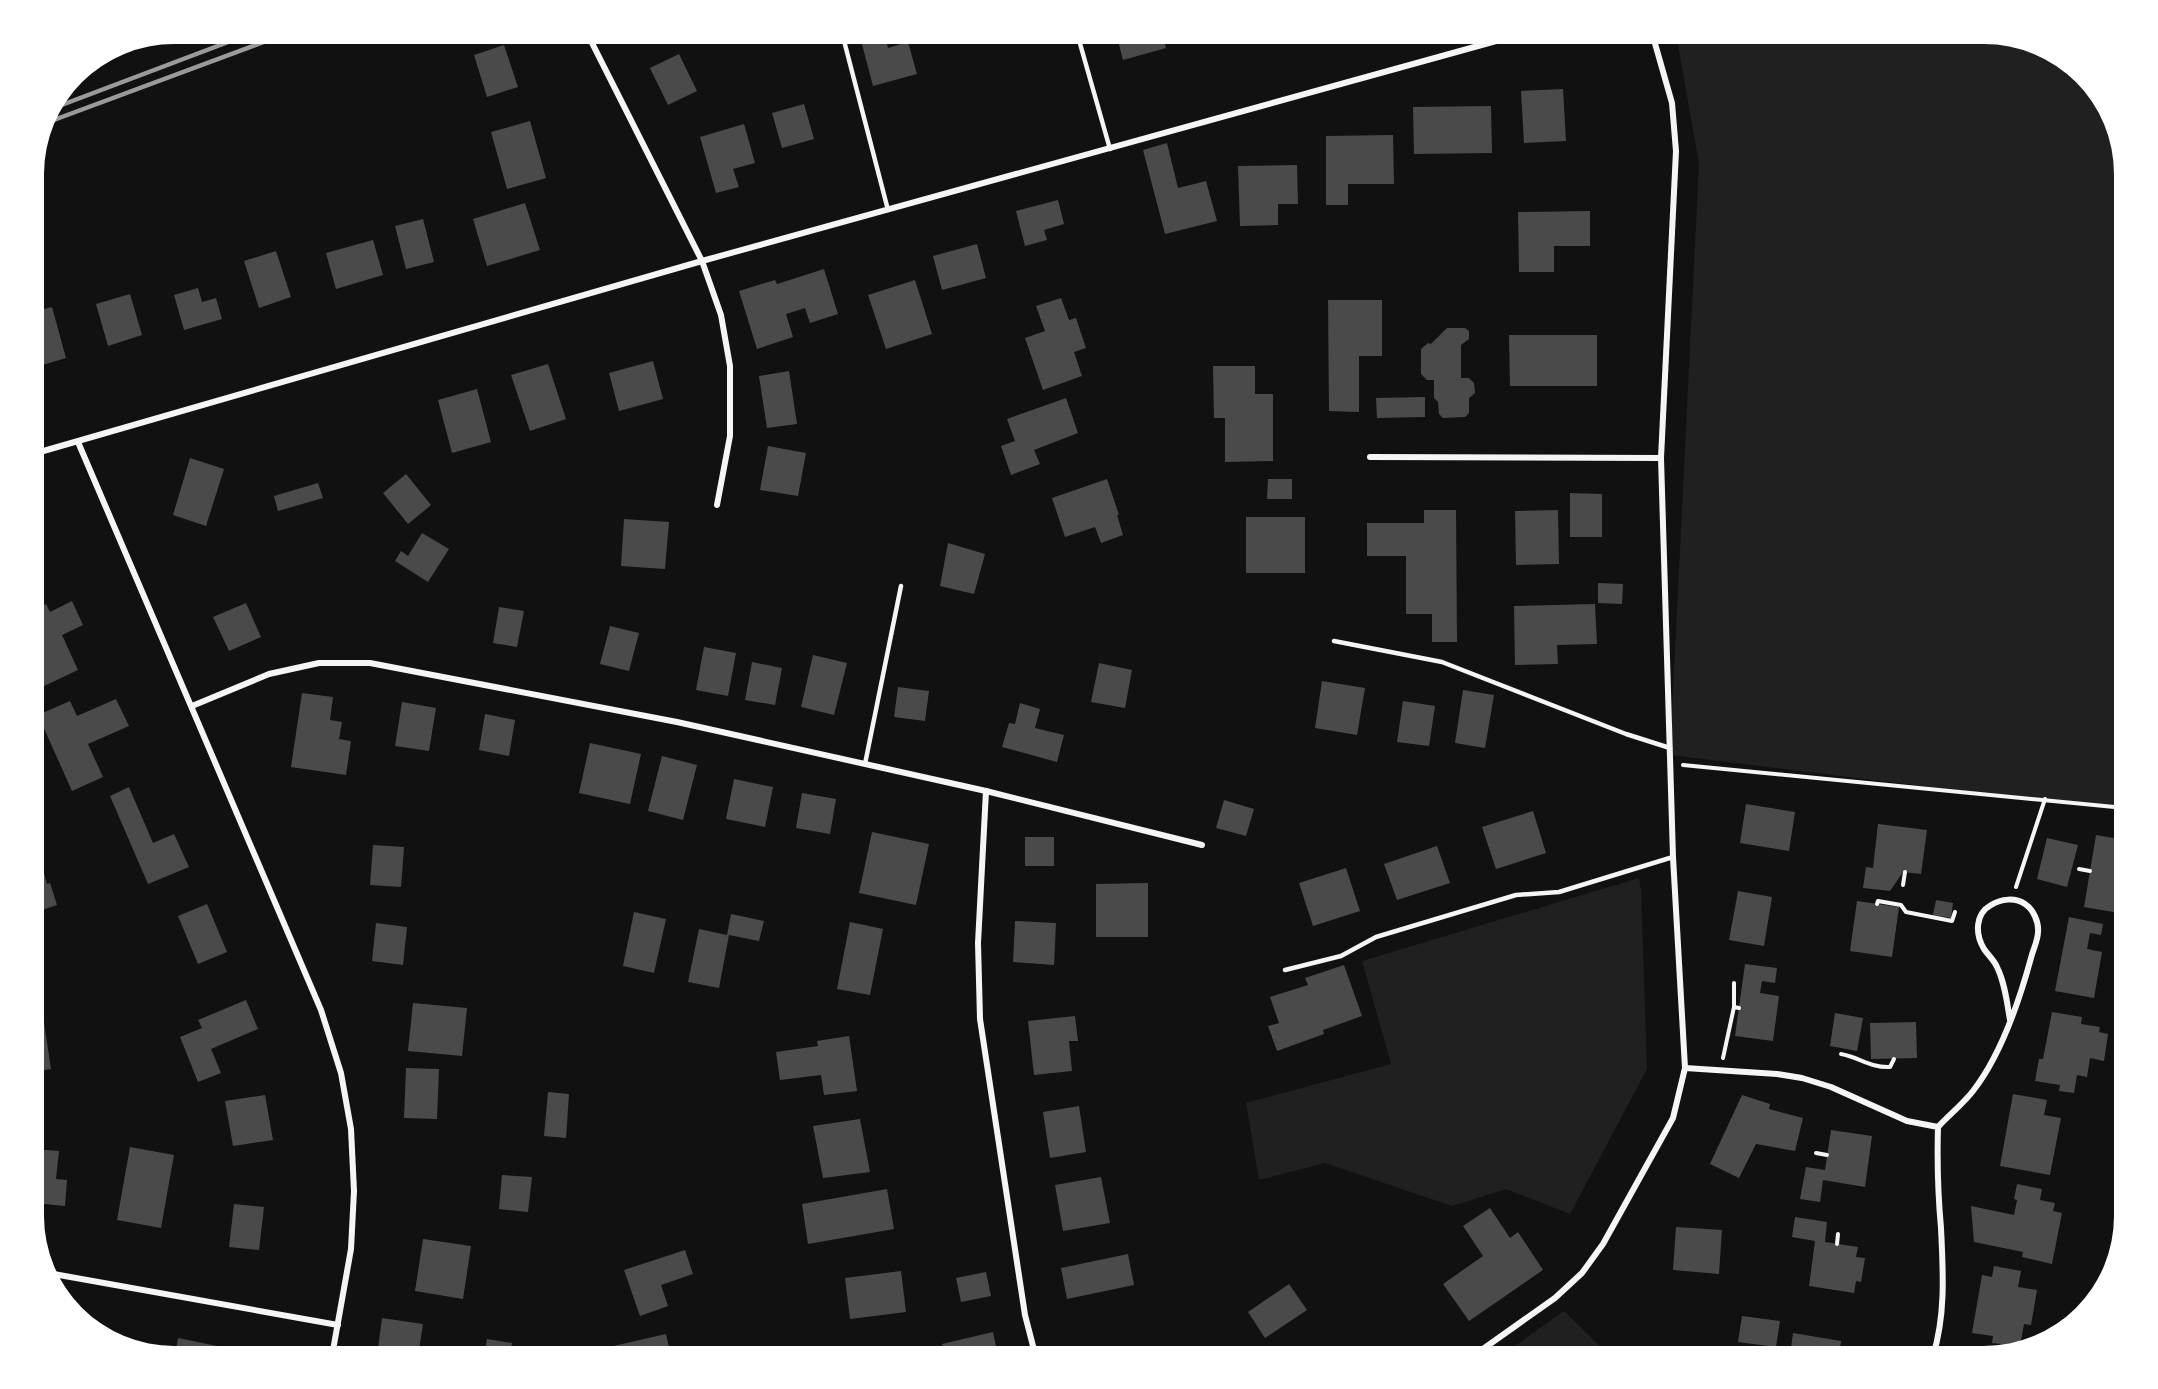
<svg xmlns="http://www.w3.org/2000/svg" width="2158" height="1389" viewBox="0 0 2158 1389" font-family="Roboto,sans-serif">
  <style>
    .green { fill: #202020 }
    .building { fill: #4a4a4a }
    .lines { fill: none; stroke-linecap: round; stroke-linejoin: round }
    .path { stroke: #f5f5f5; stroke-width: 4 }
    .service { stroke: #f5f5f5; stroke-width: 4.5 }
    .minor { stroke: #f5f5f5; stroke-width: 6 }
    .rail { stroke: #9a9a9a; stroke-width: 4.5 }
  </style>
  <rect width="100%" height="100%" fill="#111"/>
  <g class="green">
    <polygon points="172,33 74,74 120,44"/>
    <polygon points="1676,33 1984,33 2062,57 2106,104 2125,173 2125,811 1670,755 1699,164"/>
    <polygon points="1639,878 1641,890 1647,1069 1570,1214 1506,1189 1452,1206 1325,1163 1259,1180 1246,1103 1391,1064 1362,961"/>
    <polygon points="1564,1311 1610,1356 1501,1356"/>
  </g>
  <g class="building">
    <polygon points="859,33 884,33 888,48 908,42 917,74 873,86"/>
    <polygon points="999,33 1023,33 1023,34 1001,40"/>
    <polygon points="1116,33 1162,33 1166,48 1123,60"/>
    <polygon points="504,45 518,87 487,97 474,55"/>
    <polygon points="679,54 697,91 668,105 650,68"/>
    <polygon points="1563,89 1566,141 1524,143 1521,91"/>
    <polygon points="804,104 814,139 782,148 772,113"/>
    <polygon points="1491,106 1492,153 1414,154 1413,107"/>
    <polygon points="530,121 546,178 507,189 491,132"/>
    <polygon points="744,124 755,163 733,169 739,187 716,193 700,137"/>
    <polygon points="1393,135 1394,184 1348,184 1348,205 1326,205 1326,136"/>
    <polygon points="1167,143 1178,188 1206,181 1217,221 1165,234 1143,150"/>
    <polygon points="1297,165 1298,204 1278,204 1278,225 1240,226 1238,166"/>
    <polygon points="1058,200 1064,224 1044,230 1047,240 1025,246 1016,211"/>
    <polygon points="525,203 540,250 487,266 473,219"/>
    <polygon points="1590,211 1590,246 1554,246 1554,272 1519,272 1518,212"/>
    <polygon points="423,219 434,262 406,269 395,226"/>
    <polygon points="373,240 383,275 336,289 326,253"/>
    <polygon points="977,244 986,278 942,290 933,256"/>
    <polygon points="276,251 291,297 259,308 244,261"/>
    <polygon points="824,269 838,314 810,323 805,308 786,314 793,337 757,349 739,291 775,280 777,284"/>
    <polygon points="915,280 932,334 886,349 868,295"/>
    <polygon points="198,288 202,302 216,298 222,319 184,330 174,295"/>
    <polygon points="130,294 142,335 108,346 96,304"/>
    <polygon points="1061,298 1069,320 1076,318 1086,348 1074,352 1082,376 1043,390 1025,338 1045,331 1036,306"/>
    <polygon points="1328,300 1382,300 1382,356 1359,356 1359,412 1329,411"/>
    <polygon points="52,307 66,358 36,367 33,357 33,312"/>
    <polygon points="1447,328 1465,328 1469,331 1469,339 1461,345 1461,378 1469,378 1474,383 1475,393 1469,398 1469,413 1465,417 1443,418 1439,414 1438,402 1434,398 1434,380 1427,380 1421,374 1421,349 1428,343 1431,344"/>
    <polygon points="1509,335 1597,335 1597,386 1510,386"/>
    <polygon points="653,361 663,399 619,411 609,373"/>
    <polygon points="548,364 566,419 530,431 511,375"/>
    <polygon points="1213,366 1255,366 1255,394 1273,394 1273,461 1225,462 1225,418 1214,418"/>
    <polygon points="789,371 797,424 767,428 759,376"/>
    <polygon points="477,389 491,442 452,453 438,400"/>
    <polygon points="1425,397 1425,417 1377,418 1376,398"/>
    <polygon points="1066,398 1078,433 1034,450 1040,464 1011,475 1001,446 1015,441 1007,419"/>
    <polygon points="768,446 806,453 798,496 760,490"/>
    <polygon points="190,458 224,469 206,526 173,515"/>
    <polygon points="406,474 431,505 408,524 383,493"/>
    <polygon points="1107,479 1119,515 1117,515 1123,535 1101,543 1095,527 1065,537 1052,498"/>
    <polygon points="1268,479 1292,479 1292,499 1267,499"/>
    <polygon points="318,483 323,498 278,511 274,496"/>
    <polygon points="1570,493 1602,494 1602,537 1570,537"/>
    <polygon points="1424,510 1456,510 1457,642 1432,642 1432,614 1406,614 1406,556 1367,556 1367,523 1424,523"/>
    <polygon points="1558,510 1559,564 1516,565 1515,511"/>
    <rect x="1246" y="517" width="59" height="56"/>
    <polygon points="624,519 669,522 665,569 621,566"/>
    <polygon points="33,531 39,544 33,547"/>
    <polygon points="422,533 449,549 428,582 395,561 401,551 408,556"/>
    <polygon points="948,543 985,554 974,594 940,586"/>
    <polygon points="33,556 40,571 33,574"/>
    <polygon points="1598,583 1623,584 1622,604 1598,603"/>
    <polygon points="72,601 83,625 62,635 78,670 42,687 33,669 33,610 46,604 50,612"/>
    <polygon points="246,603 261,637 229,651 213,617"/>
    <polygon points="1595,604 1597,644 1557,645 1558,664 1515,665 1514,606"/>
    <polygon points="499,607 524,611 517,647 493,643"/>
    <polygon points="610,626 639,633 629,671 600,664"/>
    <polygon points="704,647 736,653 728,696 696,690"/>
    <polygon points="813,655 847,663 834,715 801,707"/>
    <polygon points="752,662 782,668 775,705 745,700"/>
    <polygon points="1099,663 1132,670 1125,708 1091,702"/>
    <polygon points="1322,681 1365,688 1357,735 1315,728"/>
    <polygon points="898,687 929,691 925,721 894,717"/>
    <polygon points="1463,690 1494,695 1485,748 1455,743"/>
    <polygon points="302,693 333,697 330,720 342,722 339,739 351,741 346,775 291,767"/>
    <polygon points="116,699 129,726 88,744 103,777 72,791 38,715 70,701 77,716"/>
    <polygon points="1403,701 1435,706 1429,746 1397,742"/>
    <polygon points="402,702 436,708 429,751 395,746"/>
    <polygon points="1020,703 1040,709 1035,728 1064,735 1057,762 1002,747 1009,723 1015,724"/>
    <polygon points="485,714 515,720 509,756 479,750"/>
    <polygon points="590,743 641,754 630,804 579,793"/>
    <polygon points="662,756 697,765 683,820 648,811"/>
    <polygon points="734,779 773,787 765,827 726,819"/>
    <polygon points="129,787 153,843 174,834 189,867 148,884 110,796"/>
    <polygon points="802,793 836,799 830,834 796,828"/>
    <polygon points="1224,800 1254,809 1246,836 1216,828"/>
    <polygon points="1746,804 1795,812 1789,851 1740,843"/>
    <polygon points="1533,811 1546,853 1496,869 1482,827"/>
    <polygon points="1878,824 1927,830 1921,874 1903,872 1890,891 1863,888 1866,867 1873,868"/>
    <polygon points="872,832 929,844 916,905 859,893"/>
    <polygon points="2096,835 2125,840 2125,914 2084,907"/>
    <rect x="1025" y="837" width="29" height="29"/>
    <polygon points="2047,838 2078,845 2067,887 2037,879"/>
    <polygon points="373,845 404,847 401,887 370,885"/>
    <polygon points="1437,846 1450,883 1397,900 1384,864"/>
    <polygon points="1346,868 1360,911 1313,926 1299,883"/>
    <polygon points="44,873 47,884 50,883 57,905 42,910 40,904 33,907 33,877"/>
    <polygon points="1148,883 1148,937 1096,937 1096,884"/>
    <polygon points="1738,891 1772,897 1764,946 1729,940"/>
    <polygon points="1936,900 1953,903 1951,918 1933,915"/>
    <polygon points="1857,901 1899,907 1892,957 1850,951"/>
    <polygon points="207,904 227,952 198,964 178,916"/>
    <polygon points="634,912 666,919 654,973 623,966"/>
    <polygon points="731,914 764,921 759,941 729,935 719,988 688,982 699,929 727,935"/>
    <polygon points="2069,917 2103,924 2101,935 2090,933 2087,949 2102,952 2094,998 2055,991"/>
    <polygon points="1015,921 1056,923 1054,965 1013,962"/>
    <polygon points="850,922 883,929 870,995 837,989"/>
    <polygon points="376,923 407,927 403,965 372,961"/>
    <polygon points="1745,964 1777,968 1775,983 1762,981 1760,993 1779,996 1773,1041 1735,1036"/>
    <polygon points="1344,965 1362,1016 1323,1030 1324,1034 1277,1051 1268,1026 1279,1023 1270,997 1308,985 1305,978"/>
    <polygon points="246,1000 258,1029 211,1049 221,1073 198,1082 180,1037 202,1028 198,1020"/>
    <polygon points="413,1003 467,1008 462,1056 408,1051"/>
    <polygon points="42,1009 51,1069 33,1072 33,1010"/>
    <polygon points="2052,1012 2082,1017 2081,1024 2100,1027 2099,1032 2108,1034 2104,1061 2090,1058 2087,1077 2077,1075 2074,1093 2059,1091 2060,1085 2035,1081 2039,1059 2043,1059"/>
    <polygon points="1835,1013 1863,1018 1857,1051 1830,1046"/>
    <polygon points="1075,1016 1078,1041 1069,1041 1072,1071 1034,1075 1028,1021"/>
    <polygon points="1916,1022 1917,1058 1871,1059 1870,1023"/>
    <polygon points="849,1036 857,1091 824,1095 821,1075 780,1080 776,1052 818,1046 817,1041"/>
    <polygon points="406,1068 439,1069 437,1119 404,1118"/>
    <polygon points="548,1092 569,1094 566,1138 544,1136"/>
    <polygon points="2013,1094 2047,1100 2044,1115 2061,1118 2050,1175 2000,1166"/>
    <polygon points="265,1095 273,1140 233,1146 225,1101"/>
    <polygon points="1742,1095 1770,1104 1769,1109 1803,1118 1795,1151 1756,1144 1739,1178 1710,1164"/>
    <polygon points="1079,1106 1086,1152 1050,1158 1043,1112"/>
    <polygon points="860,1119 870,1172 823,1178 813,1126"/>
    <polygon points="1831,1130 1872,1136 1865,1187 1823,1180 1820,1202 1800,1199 1806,1167 1825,1170"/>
    <polygon points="130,1147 174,1155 161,1228 117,1220"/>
    <polygon points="33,1149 59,1151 56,1179 67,1180 65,1206 33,1203"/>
    <polygon points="502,1175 532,1177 528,1212 499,1209"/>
    <polygon points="1101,1177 1110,1223 1063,1231 1055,1185"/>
    <polygon points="2017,1184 2042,1189 2040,1200 2055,1203 2053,1211 2062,1213 2052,1264 2022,1257 2023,1252 1974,1242 1971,1206 2014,1215 2017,1200 2014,1199"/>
    <polygon points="887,1189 894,1229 808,1244 802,1204"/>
    <polygon points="234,1204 264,1207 259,1250 229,1247"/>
    <polygon points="1490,1208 1510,1238 1518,1232 1543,1270 1469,1321 1443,1284 1483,1256 1463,1226"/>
    <polygon points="1795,1217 1827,1222 1825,1242 1858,1247 1856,1257 1865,1258 1861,1282 1856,1281 1854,1293 1809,1286 1815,1241 1792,1237"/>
    <polygon points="1676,1227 1722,1230 1719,1274 1673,1270"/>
    <polygon points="423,1239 471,1246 463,1299 415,1291"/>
    <polygon points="685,1250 693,1274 661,1285 668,1306 640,1316 624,1270"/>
    <polygon points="1128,1254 1134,1285 1067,1299 1061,1268"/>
    <polygon points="1994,1266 2021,1271 2018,1287 2037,1290 2031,1325 2024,1324 2020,1346 1992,1343 1993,1336 1972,1333 1982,1275 1992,1277"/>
    <polygon points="901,1271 906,1312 850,1319 845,1278"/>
    <polygon points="986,1272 991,1296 961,1302 956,1278"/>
    <polygon points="1289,1284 1307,1310 1265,1338 1248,1312"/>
    <polygon points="1742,1316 1780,1321 1776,1347 1738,1342"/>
    <polygon points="382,1318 423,1324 418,1356 377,1356"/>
    <polygon points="993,1332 998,1356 944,1356 942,1344"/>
    <polygon points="1793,1333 1841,1341 1839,1356 1790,1356"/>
    <polygon points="666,1334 671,1356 611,1356 609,1347"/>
    <polygon points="178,1338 222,1347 259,1350 257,1356 175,1356"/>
    <polygon points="487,1339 512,1343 510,1356 484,1356"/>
    <polygon points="1970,1352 1989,1355 1969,1356"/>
  </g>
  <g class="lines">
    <g class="path">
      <polyline points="1683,765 2125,808"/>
      <polyline points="2079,869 2090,871"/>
      <polyline points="1903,885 1905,872"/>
      <polyline points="2016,887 2045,799"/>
      <polyline points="1877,904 1878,901 1901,905 1906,912 1952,921 1955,912"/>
      <polyline points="1734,1007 1734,983"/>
      <path d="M1841 1054C1859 1057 1870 1068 1890 1067L1894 1059"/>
      <polyline points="1723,1058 1734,1007 1739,1008"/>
      <polyline points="1816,1153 1827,1155"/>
      <polyline points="1837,1244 1838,1234"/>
    </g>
    <g class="service">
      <polyline points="842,33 888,210"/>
      <polyline points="1077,33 1110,149"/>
      <polyline points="1334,641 1442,662 1626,734 1670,748"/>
      <polyline points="865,764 901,586"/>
      <polyline points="1285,970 1341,956 1376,937 1516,895 1559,892 1673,857"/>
    </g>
    <g class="minor">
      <polyline points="587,33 702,261 721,315 730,366 730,436 717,505"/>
      <polyline points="1485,33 1488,43"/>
      <polyline points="78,442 321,1010 341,1073 351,1129 354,1191 351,1249 332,1356"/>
      <polyline points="33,454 702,261 1525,33"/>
      <polyline points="1370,457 1661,458"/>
      <polyline points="192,706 269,674 319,663 370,663 677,722 986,791 1202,845"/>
      <polyline points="986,791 978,943 980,1019 1025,1315 1033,1346 1038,1356"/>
      <path d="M1685 1068 1777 1074 1802 1078 1831 1087 1907 1121 1938 1127C1937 1161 1938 1195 1941 1228 1943 1271 1946 1314 1933 1356"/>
      <path d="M1938 1127C1949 1115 1963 1104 1973 1091 2001 1055 2019 1002 2031 958 2033 950 2038 940 2038 932 2039 922 2033 909 2025 904 2015 897 2001 899 1991 905 1975 914 1975 934 1984 949 1988 955 1994 960 1997 967 2005 983 2007 1003 2010 1020"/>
      <polyline points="48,1273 338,1325"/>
      <polyline points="1473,1356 1555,1298 1582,1273 1603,1244 1673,1118 1685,1068 1673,857 1661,458 1676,151 1672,103 1652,33"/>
    </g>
    <g class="rail">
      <polyline points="51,109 252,33"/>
      <polyline points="43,124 288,33"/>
    </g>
  </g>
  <path d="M0 0H2158V1389H0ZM174 44H1984A130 130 0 0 1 2114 174V1216A130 130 0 0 1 1984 1346H174A130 130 0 0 1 44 1216V174A130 130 0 0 1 174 44Z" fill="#fff" fill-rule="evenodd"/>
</svg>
